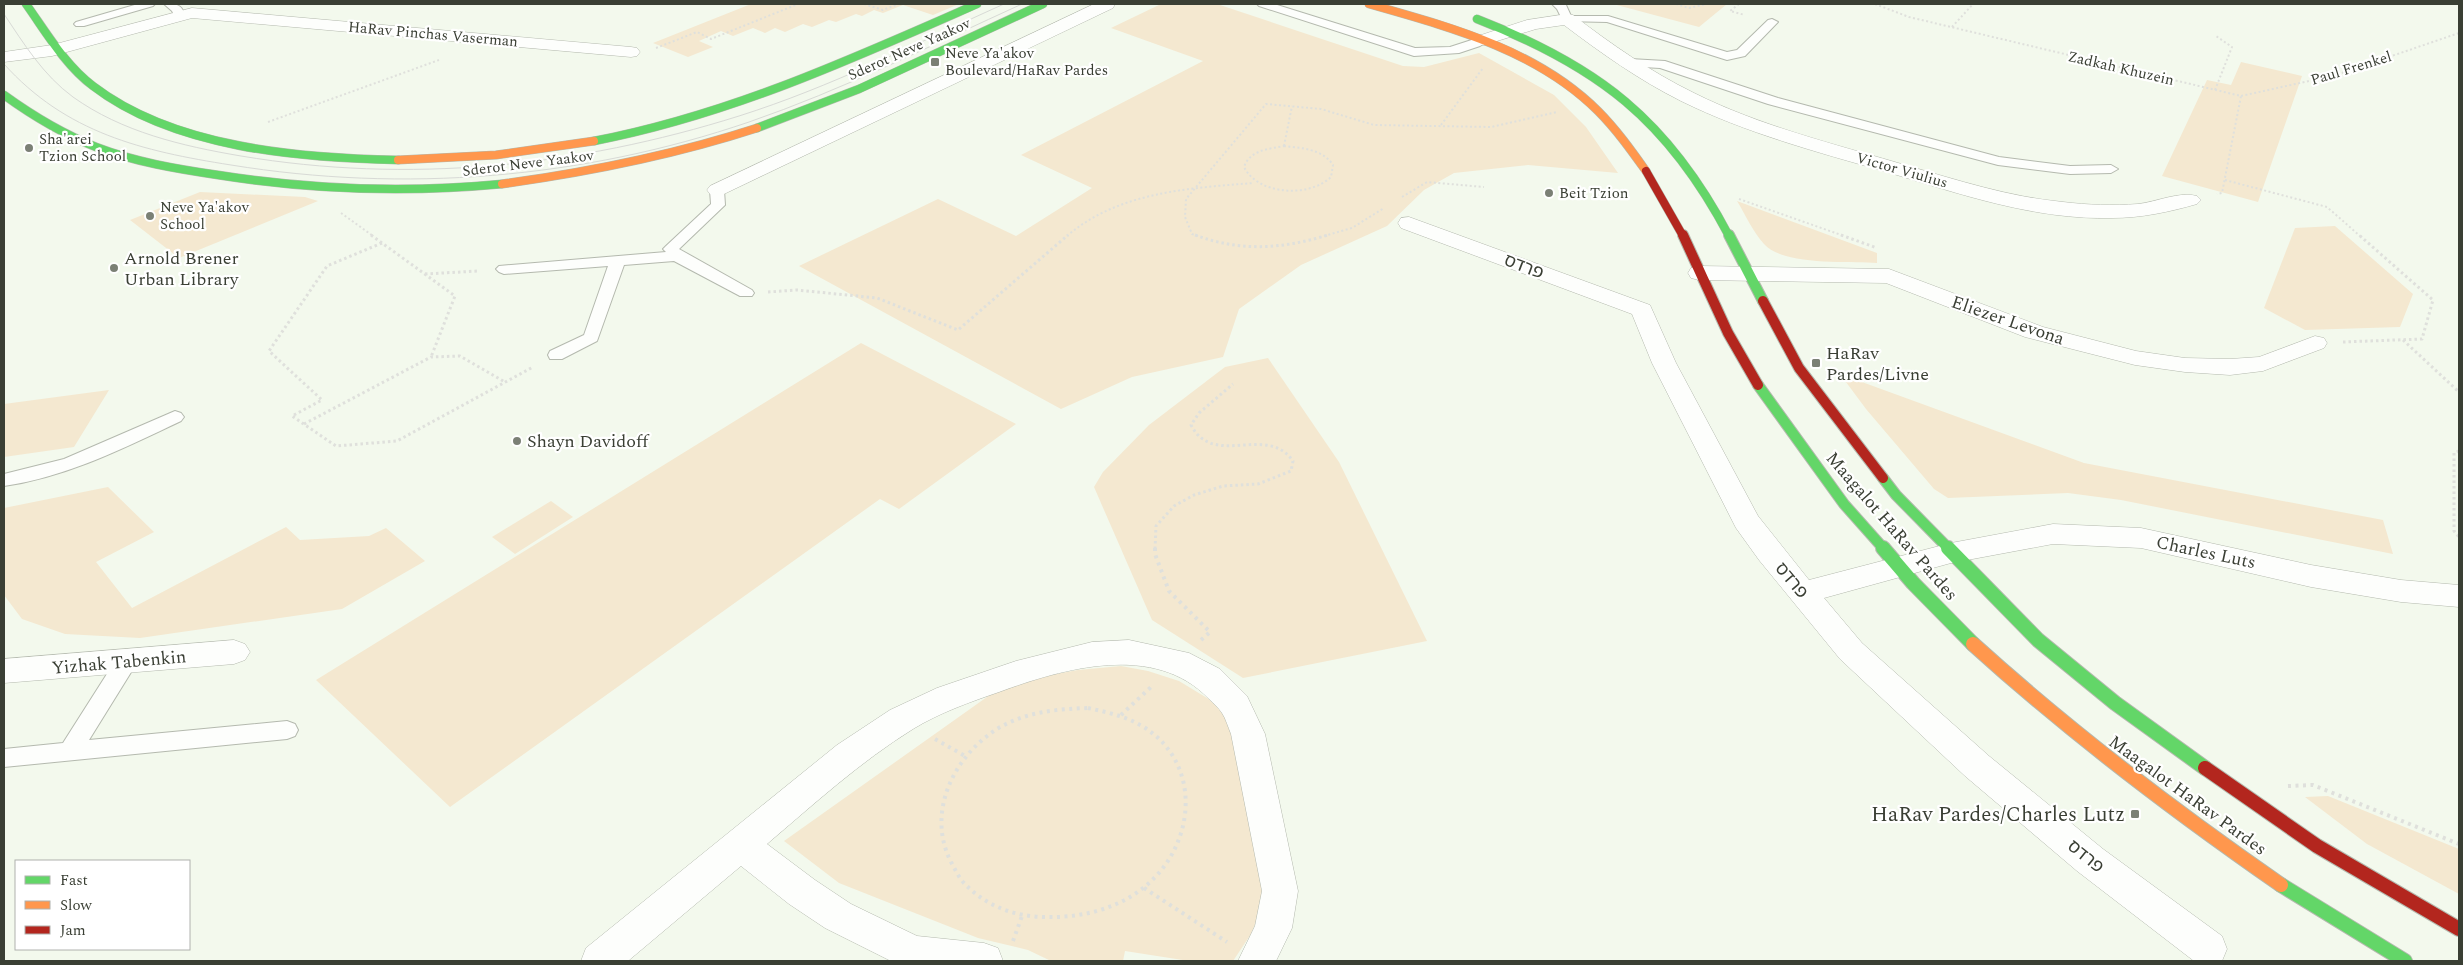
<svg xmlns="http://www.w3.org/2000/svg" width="2463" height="965" viewBox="0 0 2463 965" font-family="Spectral,'Noto Sans Hebrew',serif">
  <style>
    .green { fill: #f4e8d0 }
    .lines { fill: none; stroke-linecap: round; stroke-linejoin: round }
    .lane-casing { stroke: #b4b9ae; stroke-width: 2 }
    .street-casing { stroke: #b4b9ae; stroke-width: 1 }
    .fast-far2-casing { stroke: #b4b9ae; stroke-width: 9 }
    .fast-far1-casing { stroke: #b4b9ae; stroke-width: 12 }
    .fast-casing { stroke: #b4b9ae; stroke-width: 16 }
    .slow-far1-casing { stroke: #b4b9ae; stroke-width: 9 }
    .slow-casing { stroke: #b4b9ae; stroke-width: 16 }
    .jam-far2-casing { stroke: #b4b9ae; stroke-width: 9 }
    .jam-far1-casing { stroke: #b4b9ae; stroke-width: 12 }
    .jam-casing { stroke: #b4b9ae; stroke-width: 16 }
    .path-far2 { stroke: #dfe0dc; stroke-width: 2; stroke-dasharray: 2 2.5; stroke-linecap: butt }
    .path-far1 { stroke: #dfe0dc; stroke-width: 3; stroke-dasharray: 2.5 3; stroke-linecap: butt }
    .path { stroke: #dfe0dc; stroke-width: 4; stroke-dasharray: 3 4.5; stroke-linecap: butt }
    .lane { fill: #fdfefc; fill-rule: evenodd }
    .street { fill: #fdfefc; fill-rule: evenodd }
    .fast-far2 { stroke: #63d668; stroke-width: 8 }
    .fast-far1 { stroke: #63d668; stroke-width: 10 }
    .fast { stroke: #63d668; stroke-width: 14 }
    .slow-far1 { stroke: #ff974d; stroke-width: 8 }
    .slow { stroke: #ff974d; stroke-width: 14 }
    .jam-far2 { stroke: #b3261e; stroke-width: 8 }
    .jam-far1 { stroke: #b3261e; stroke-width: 10 }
    .jam { stroke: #b3261e; stroke-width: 14 }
    .tram { stroke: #d8dad6; stroke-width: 1 }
    .poi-dot { fill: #7b8075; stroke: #fff; stroke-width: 2 }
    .labels { text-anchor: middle; stroke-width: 4.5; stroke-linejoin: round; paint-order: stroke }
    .far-street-label { font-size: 15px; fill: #3a3f34; stroke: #fff }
    .far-poi-label { font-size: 15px; fill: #3a3f34; stroke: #fff; text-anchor: start }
    .poi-label { font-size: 18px; fill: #3a3f34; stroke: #fff; text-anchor: start }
    .street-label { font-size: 18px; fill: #3a3f34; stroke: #fff }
    .near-poi-label { font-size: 21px; fill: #3a3f34; stroke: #fff; text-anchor: end }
  </style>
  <rect width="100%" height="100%" fill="#f3f9ed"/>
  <g class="green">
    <polygon points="751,4 959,4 933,15 903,5 883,13 874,10 862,16 856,14 836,22 829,20 812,27 803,24 785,32 775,28 765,33 753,28 733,36 721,31 699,41 713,47 688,57 653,43"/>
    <polygon points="1161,4 1217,4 1403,66 1424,67 1479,53 1554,95 1586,127 1618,173 1528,165 1454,173 1424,190 1387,226 1301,265 1239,309 1223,357 1132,377 1061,409 799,266 938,199 1016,236 1092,188 1021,155 1203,61 1111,28"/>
    <polygon points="1613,4 1727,4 1699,27"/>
    <polygon points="2241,62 2302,76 2258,202 2162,176 2207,80 2231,85"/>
    <polygon points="200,192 305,197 318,201 179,258 130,220"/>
    <path d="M1737 201 1877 253V263C1849 261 1783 266 1764 244 1753 232 1745 214 1737 201Z"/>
    <polygon points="2335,226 2413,294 2400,327 2305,330 2264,308 2295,228"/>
    <polygon points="861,343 1016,424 899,509 880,499 450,807 316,680"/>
    <polygon points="1268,358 1339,462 1427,641 1243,678 1152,620 1094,487 1103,472 1149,425 1225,367"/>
    <polygon points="1840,374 2084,463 2383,520 2393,554 2121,500 2068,493 1948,498 1934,489 1866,409"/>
    <polygon points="109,390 74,447 4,457 4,404"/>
    <polygon points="108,487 154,532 96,562 132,608 286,527 300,540 369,536 386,528 425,561 342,609 140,638 65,634 22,619 4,595 4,508"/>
    <polygon points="551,501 573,517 515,554 492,537"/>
    <polygon points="1121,666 1148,671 1179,681 1212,701 1233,726 1263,871 1264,903 1251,934 1233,961 1189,961 1125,951 1123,961 1051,961 1028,950 978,938 839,883 784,841 994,692 1039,677 1078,670"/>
    <polygon points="2328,796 2459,849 2459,894 2367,844 2305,797"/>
  </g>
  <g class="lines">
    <g class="lane-casing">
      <g id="lane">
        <polygon points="138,4 155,4 153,6 84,26 76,26 74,24 76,22"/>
        <path d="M164 4C175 4 181 3 185 15L179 18 175 17 172 11Z"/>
        <polygon points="1257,4 1274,4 1415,48 1450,47 1484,36 1490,40 1480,46 1459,53 1414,56 1259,6"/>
        <polygon points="1552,4 1566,5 1571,16 1608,16 1727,52 1737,50 1768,20 1772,19 1778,22 1745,56 1727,60 1607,22 1563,21 1557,9"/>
        <polygon points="1630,59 1665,61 1778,98 1999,157 2070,166 2111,165 2118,169 2111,173 2070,174 1998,165 1768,104 1660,68 1626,66 1624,63"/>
        <polygon points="717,186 724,190 725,205 679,249 752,290 754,293 752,296 740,296 674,261 624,265 597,341 562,359 550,359 548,355 550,351 584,335 608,266 504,274 499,272 496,269 499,266 666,252 663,249 666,246 711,204 710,190"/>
        <path d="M175 411 181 413 184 417 181 421C124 448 67 477 4 486V474L64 459Z"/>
        <polygon points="127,653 135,655 138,661 89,740 287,721 295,724 298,730 295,736 287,739 4,767 4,749 63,743 119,655"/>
      </g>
    </g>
    <g class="street-casing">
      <g id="street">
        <polygon points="1094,4 1115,4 1113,8 724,194 717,196 710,194 707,190 710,186"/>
        <polygon points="192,8 631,47 637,48 640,52 637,56 631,57 192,18 52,56 4,62 4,52 52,45"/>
        <path d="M1567 14 1573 15C1611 44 1651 72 1694 93 1760 126 1834 144 1905 165 1957 180 2009 197 2063 202 2088 205 2113 206 2138 204 2156 202 2180 191 2197 196L2201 200 2197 204C2169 212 2141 218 2112 218 2035 220 1960 194 1887 172 1817 152 1746 133 1681 101 1639 80 1601 53 1564 25L1536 29 1484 45 1478 44 1475 40 1478 36 1527 20Z"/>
        <polygon points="1409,217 1650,305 1676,363 1758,516 1809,580 1951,543 2053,524 2141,528 2311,565 2401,580 2459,585 2459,607 2401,602 2311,587 2141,548 2053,544 1951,563 1824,598 1862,643 1989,756 2103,849 2222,936 2227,949 2222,961 2194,961 2077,871 1965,776 1840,659 1759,560 1736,528 1652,363 1632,314 1401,228 1398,223 1401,218"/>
        <polygon points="1699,266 1889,269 2043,327 2136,351 2185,358 2230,359 2259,357 2315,336 2324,338 2327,343 2324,348 2263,371 2230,375 2185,372 2135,365 2025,337 1886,283 1699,280 1691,278 1688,273 1691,268"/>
        <polygon points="234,640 245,644 250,652 245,660 234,664 4,683 4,659"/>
        <path d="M1129 640 1189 653 1220 669 1247 696 1265 734 1298 891 1292 928 1276 961H1238L1255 926 1262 891 1231 734C1228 727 1226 719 1222 713 1219 708 1214 704 1209 699 1155 642 1064 668 999 692 970 702 939 713 913 729 860 762 814 804 767 844L815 880 851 904 917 936 984 943 998 948 1003 961H891L825 928 789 904 741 866 628 961H581L586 948 837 745 890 710 937 688 1016 661 1092 642Z"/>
      </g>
    </g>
    <g class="fast-far2-casing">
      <g id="fast-far2">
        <path d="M26 4C46 32 65 65 93 86 174 148 299 158 398 160"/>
        <path d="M1477 19C1598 66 1668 120 1729 236"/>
        <path d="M4 95C33 116 63 134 96 147 135 162 177 169 218 175 313 190 407 193 502 184"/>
        <polyline points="757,128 859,89 1043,4"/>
        <path d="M594 141C729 115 852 59 977 4"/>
      </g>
    </g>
    <g class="fast-far1-casing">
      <g id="fast-far1">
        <polyline points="1729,235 1763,301"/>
        <polyline points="1758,385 1844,504 1884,549"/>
        <polyline points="1883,478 1896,495 1949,549"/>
      </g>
    </g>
    <g class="fast-casing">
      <g id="fast">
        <polyline points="1883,548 1913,583 1973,644"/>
        <polyline points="1948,548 2038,640 2115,703 2205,768"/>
        <polyline points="2281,885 2405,961"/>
      </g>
    </g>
    <g class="slow-far1-casing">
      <g id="slow-far1">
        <path d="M1369 4C1450 27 1537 50 1598 111 1616 129 1631 150 1646 171"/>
        <polyline points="398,160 496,155 594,141"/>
        <path d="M502 184C589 172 674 155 757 128"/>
      </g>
    </g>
    <g class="slow-casing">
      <path id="slow" d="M1973 644C2070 732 2173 810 2281 885"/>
    </g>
    <g class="jam-far2-casing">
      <polyline id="jam-far2" points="1646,171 1683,236"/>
    </g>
    <g class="jam-far1-casing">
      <g id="jam-far1">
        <polyline points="1683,235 1728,333 1758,385"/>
        <polyline points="1763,301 1799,368 1883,478"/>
      </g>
    </g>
    <g class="jam-casing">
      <polyline id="jam" points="2205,768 2317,846 2459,929"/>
    </g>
    <g class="path-far2">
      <polyline points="864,4 883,10 898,4"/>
      <polyline points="1676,4 1689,8 1706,4"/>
      <polyline points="1739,4 1730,11 1745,15"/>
      <polyline points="1875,4 1909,17 2241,96 2222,193 2217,194"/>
      <polyline points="1952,27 1973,4"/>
      <polyline points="656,48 697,32 711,39 798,4"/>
      <polyline points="2215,90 2232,47 2216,36"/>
      <polyline points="2241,96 2336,75 2459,33"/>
      <polyline points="268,122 439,60"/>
      <polyline points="1441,125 1483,68"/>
      <path d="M1284 146C1301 148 1323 149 1333 165L1331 177C1309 198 1258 195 1244 167 1250 150 1268 149 1284 146Z"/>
      <polyline points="1284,146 1292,106"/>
      <polyline points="2225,180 2327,207 2360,236"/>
      <polyline points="1402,197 1427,182 1484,187"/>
      <polyline points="1739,199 1844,236"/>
      <polyline points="341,213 373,236"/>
      <path d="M1067 236C1118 192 1189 188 1254 183"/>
      <polyline points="1198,236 1192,234 1185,217 1186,199 1266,104 1321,109 1374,125 1491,127 1557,112"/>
      <polyline points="1324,236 1352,228 1384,208"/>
    </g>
    <g class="path-far1">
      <polyline points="371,235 455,296 431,357"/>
      <path d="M1195 235C1241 252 1282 249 1328 235"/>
      <polyline points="1841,235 1877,248"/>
      <polyline points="382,243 327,266 269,351 322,400 292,416 336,446 397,441 533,367"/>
      <polyline points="425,274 478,271"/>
      <polyline points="768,292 797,290 877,298 958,330 1068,235"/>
      <polyline points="2403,340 2459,392"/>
      <polyline points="2343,342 2422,339 2433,300 2359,235"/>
      <polyline points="304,424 431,357 460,356 505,382"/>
      <polyline points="2459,451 2454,453 2454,531 2459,537"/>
      <path d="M1155 549 1156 526 1174 506 1194 495 1223 486 1258 484 1291 471 1293 461C1266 423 1214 469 1191 425L1199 413 1233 384"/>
    </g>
    <g class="path">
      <polyline points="1155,548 1155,554 1169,591 1210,632 1201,640"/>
      <path d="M1088 708C1106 712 1125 716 1142 726 1204 763 1196 847 1143 888 1117 909 1080 918 1047 917 1015 917 985 906 963 882 958 876 955 869 951 862 926 813 953 757 997 729 1025 712 1056 709 1088 708Z"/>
      <polyline points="1121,715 1151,687"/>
      <polyline points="935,739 965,756"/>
      <polyline points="2288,786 2313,785 2459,844"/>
      <polyline points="1144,888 1227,942"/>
      <polyline points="1013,941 1022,916"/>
    </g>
    <use href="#lane" class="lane"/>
    <use href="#street" class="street"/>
    <use href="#fast-far2" class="fast-far2"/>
    <use href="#fast-far1" class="fast-far1"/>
    <use href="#fast" class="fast"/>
    <use href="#slow-far1" class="slow-far1"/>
    <use href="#slow" class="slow"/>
    <use href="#jam-far2" class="jam-far2"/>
    <use href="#jam-far1" class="jam-far1"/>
    <use href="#jam" class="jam"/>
    <g class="tram">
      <path d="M4 14C24 44 43 75 73 97 122 132 182 146 241 156 408 184 577 167 739 116 831 87 917 43 1004 4"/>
      <path d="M4 64C66 133 142 151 231 165 404 193 582 179 749 122 842 90 932 45 1022 4"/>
    </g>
  </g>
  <g class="poi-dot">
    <rect x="930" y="57" width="10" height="10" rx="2.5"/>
    <circle cx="29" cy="148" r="5"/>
    <circle cx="1549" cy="193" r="5"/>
    <circle cx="150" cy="216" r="5"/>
    <circle cx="114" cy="268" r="5"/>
    <rect x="1811" y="358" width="10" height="10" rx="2.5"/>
    <circle cx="517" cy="441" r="5"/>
    <rect x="2130" y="809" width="10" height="10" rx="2.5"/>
  </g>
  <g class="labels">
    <g class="far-street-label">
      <text transform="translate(433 34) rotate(5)" y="5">HaRav Pinchas Vaserman</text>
      <text transform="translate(909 49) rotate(-24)" y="5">Sderot Neve Yaakov</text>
      <text transform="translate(2121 68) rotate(13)" y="5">Zadkah Khuzein</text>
      <text transform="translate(2351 68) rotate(-17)" y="5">Paul Frenkel</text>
      <text transform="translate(528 163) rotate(-7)" y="5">Sderot Neve Yaakov</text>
      <text transform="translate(1902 170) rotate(16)" y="5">Victor Viulius</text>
    </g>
    <g class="far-poi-label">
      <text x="945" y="58">Neve Ya'akov<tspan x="945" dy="17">Boulevard/HaRav Pardes</tspan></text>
      <text x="39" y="144">Sha'arei<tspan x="39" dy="17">Tzion School</tspan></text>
      <text x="1559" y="198">Beit Tzion</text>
      <text x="160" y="212">Neve Ya'akov<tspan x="160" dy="17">School</tspan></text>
    </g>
    <g class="poi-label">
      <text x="124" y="264">Arnold Brener<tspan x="124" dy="21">Urban Library</tspan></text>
      <text x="1826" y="359">HaRav<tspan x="1826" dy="21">Pardes/Livne</tspan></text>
      <text x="527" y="447">Shayn Davidoff</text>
    </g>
    <g class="street-label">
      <text transform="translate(1524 266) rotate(21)" y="6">פרדס</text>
      <text transform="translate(2008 320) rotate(19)" y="6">Eliezer Levona</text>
      <text transform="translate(1892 526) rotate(49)" y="6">Maagalot HaRav Pardes</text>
      <text transform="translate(2206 552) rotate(12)" y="6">Charles Luts</text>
      <text transform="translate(1792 580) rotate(50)" y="6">פרדס</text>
      <text transform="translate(119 662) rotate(-5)" y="6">Yizhak Tabenkin</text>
      <text transform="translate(2188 795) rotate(36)" y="6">Maagalot HaRav Pardes</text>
      <text transform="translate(2086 856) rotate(39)" y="6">פרדס</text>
    </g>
    <g class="near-poi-label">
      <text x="2125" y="821">HaRav Pardes/Charles Lutz</text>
    </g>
  </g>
  <rect width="2463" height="965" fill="none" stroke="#3a3f34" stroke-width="10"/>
  <rect x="15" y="860" width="175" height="90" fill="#ffffff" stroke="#b0b2ae"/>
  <rect x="25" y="876" width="25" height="8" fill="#63d668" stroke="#b0b2ae"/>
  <text x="60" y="885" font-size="15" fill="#3a3f34">Fast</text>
  <rect x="25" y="901" width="25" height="8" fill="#ff974d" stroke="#b0b2ae"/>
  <text x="60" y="910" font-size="15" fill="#3a3f34">Slow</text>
  <rect x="25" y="926" width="25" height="8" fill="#b3261e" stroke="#b0b2ae"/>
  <text x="60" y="935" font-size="15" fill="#3a3f34">Jam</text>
</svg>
